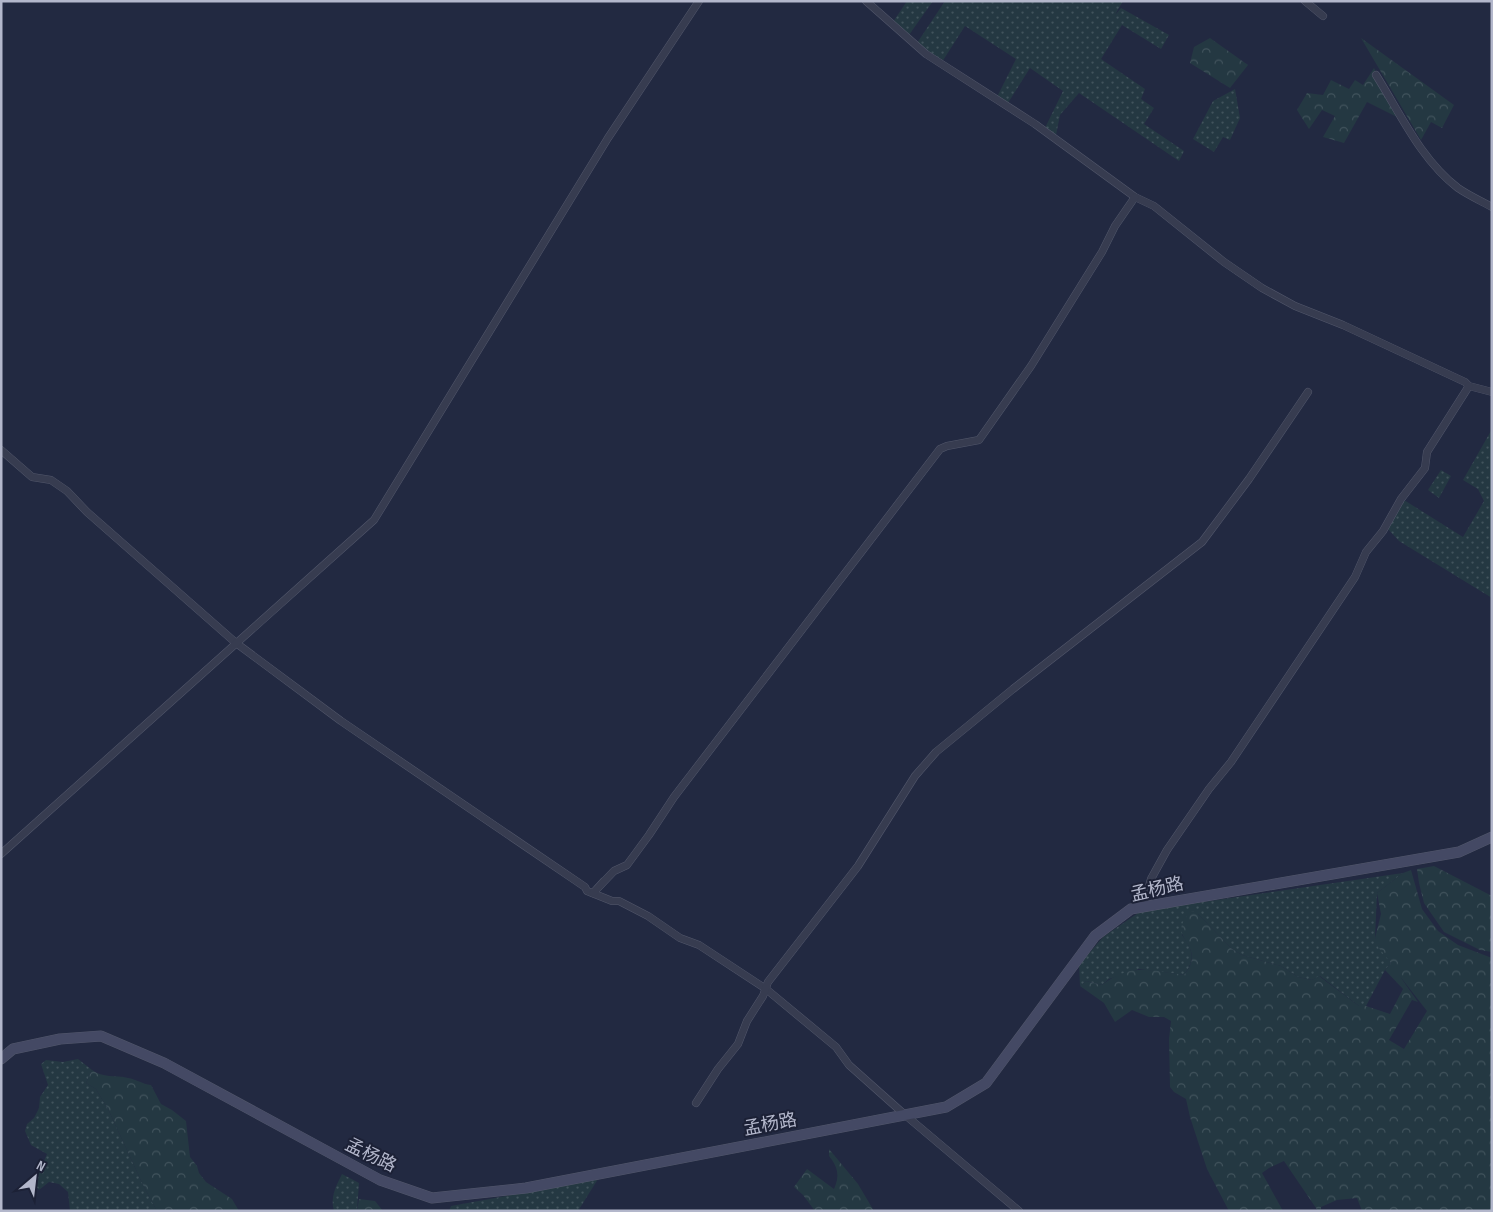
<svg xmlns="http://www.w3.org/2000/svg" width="1493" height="1212" viewBox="0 0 1493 1212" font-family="'Sofia Sans Condensed','Noto Sans SC',sans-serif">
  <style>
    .grass { fill: url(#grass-dots) }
    .forest { fill: url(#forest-crowns); fill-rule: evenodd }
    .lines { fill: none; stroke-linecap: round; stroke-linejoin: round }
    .street-casing { stroke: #52576b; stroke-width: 8 }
    .secondary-casing { stroke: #52576b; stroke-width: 11 }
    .street { stroke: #373c50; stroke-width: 7 }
    .secondary { stroke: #444964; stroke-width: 10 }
    .labels { text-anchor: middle; stroke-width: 4; stroke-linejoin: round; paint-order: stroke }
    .street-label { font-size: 18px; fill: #b3b7cb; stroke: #1c2136 }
  </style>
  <defs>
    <pattern id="grass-dots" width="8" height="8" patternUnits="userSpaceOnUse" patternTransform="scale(1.25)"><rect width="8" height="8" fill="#243842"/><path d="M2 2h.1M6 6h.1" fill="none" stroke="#41535c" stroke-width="1.8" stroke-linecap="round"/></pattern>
    <pattern id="forest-crowns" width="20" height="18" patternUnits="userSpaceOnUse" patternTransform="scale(1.25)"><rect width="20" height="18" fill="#243842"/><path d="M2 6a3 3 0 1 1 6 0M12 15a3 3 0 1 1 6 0" fill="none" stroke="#41535c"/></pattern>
  </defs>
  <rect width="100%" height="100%" fill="#222941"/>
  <g class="grass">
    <polygon points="907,1 933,1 909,35 893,22"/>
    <polygon points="945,1 1123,1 1115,15 1121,8 1169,35 1161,49 1122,25 1101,59 1145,89 1141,99 1154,108 1144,124 1184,151 1179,161 1079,93 1060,115 1056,135 1045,128 1063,91 1030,68 1008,103 997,97 1016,59 965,26 942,62 917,43"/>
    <polygon points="1235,89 1240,118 1230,140 1223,137 1214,152 1193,139 1213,101"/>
    <polygon points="1492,429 1492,598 1399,541 1388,529 1404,500 1463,537 1484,501 1478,489 1463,480"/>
    <polygon points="1441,470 1451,476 1439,498 1428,490"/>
    <path d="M1403 873 1377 893 1375 938 1391 963 1385 970 1366 1006H1359L1320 976 1312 980 1298 977 1281 966 1242 955 1232 949 1198 914 1182 935C1193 950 1196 959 1184 975L1139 969 1109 979 1102 985 1086 981 1080 986 1079 965 1103 937 1141 911Z"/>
    <polygon points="78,1059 92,1070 86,1083 96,1089 109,1111 144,1187 157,1211 70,1211 68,1192 59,1184 49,1182 39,1190 34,1184 47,1154 31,1145 25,1131 27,1124 34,1118 39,1108 40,1097 48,1085 41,1064 46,1060 63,1062"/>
    <path d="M342 1174 359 1183 357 1211H334C330 1197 336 1186 342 1174Z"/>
    <polygon points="598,1179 578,1211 449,1211 451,1206"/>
  </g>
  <g class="forest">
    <polygon points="1210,38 1248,65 1230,88 1190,63 1194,47"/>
    <polygon points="1361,38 1454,105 1442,128 1431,122 1421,140"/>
    <polygon points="1374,68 1403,120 1367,102 1344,143 1323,137 1335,116 1322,110 1309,129 1297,110 1307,93 1323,95 1331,80 1349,89 1355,80 1363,85"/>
    <polygon points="1434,866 1492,896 1492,952 1480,950 1444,932 1424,903 1419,883 1417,869"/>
    <path d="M1411 870 1422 909 1438 931 1458 945 1492 958V1211H1362L1357 1198 1337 1200 1321 1207V1211H1318L1284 1161 1269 1168 1262 1173 1283 1211H1229L1207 1169 1190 1117 1186 1099 1174 1092 1170 1087 1169 1039 1171 1021 1164 1017H1149L1132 1010 1115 1022 1104 1003 1080 986 1086 981 1102 985C1133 962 1150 971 1184 975 1210 943 1161 939 1192 911L1198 914 1232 949 1242 955 1281 966 1298 977 1312 980 1319 976 1359 1006H1366L1390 1014 1403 989 1385 970 1391 963 1378 947 1375 938 1381 914 1377 893 1403 873ZM1399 975 1427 1011 1404 1049 1389 1040 1412 1000 1418 1002Z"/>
    <path d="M92 1070C103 1078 115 1075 128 1078 136 1079 142 1084 151 1085L161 1104 172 1110 186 1121 190 1157 197 1166 199 1173 206 1182 232 1199 239 1211H157L144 1187 109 1111 96 1089 86 1083Z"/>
    <path d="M829 1149 858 1184 874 1211H815L803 1195 794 1187 807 1169 834 1189C840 1176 838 1167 829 1156Z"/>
    <polygon points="359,1199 375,1201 383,1211 357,1211"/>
  </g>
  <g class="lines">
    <g class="street-casing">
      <g id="street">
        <polyline points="866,1 926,54 1035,124 1135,197 1154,206 1224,262 1262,288 1295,306 1343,325 1465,382 1469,386 1492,392"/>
        <polyline points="1305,1 1323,16"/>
        <path d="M1376 75C1400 113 1421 160 1458 188 1468 195 1481 201 1492 207"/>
        <polyline points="1,450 32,477 51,480 67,491 87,512 236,643 341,721 585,887 587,891 612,901 619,901 648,916 680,938 699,945 766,989 836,1047 849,1065 904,1114 1019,1211"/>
        <polyline points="1,854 374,520 608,138 699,1"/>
        <polyline points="604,881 593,893 614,871 627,865 649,835 674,797 940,449 947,446 979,440 1031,366 1102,252 1115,226 1135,197"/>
        <polyline points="1143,907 1151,879 1167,850 1209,789 1231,762 1355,577 1366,552 1383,531 1401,499 1425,468 1427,452 1469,386"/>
        <polyline points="696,1103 718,1069 738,1044 747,1021 763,996 768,982 858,866 915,776 936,752 1013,689 1202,542 1249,479 1308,392"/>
      </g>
    </g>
    <g class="secondary-casing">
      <polyline id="secondary" points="1,1059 13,1049 60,1039 101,1036 164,1063 380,1180 432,1198 526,1188 946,1107 986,1083 1095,936 1131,909 1459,852 1492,837"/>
    </g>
    <use href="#street" class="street"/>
    <use href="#secondary" class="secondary"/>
  </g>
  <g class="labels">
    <g class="street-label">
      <text transform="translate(1157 889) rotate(-13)" y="6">孟杨路</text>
      <text transform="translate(770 1124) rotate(-11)" y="6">孟杨路</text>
      <text transform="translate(371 1155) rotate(26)" y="6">孟杨路</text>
    </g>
  </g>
  <rect width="1493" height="1212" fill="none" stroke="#b3b7cb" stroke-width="5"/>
  <g transform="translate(35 1177) rotate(28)" stroke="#1c2136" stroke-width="4" paint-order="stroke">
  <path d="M0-4L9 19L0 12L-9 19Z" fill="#b3b7cb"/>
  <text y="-8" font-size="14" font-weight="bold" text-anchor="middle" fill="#b3b7cb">N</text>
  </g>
</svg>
